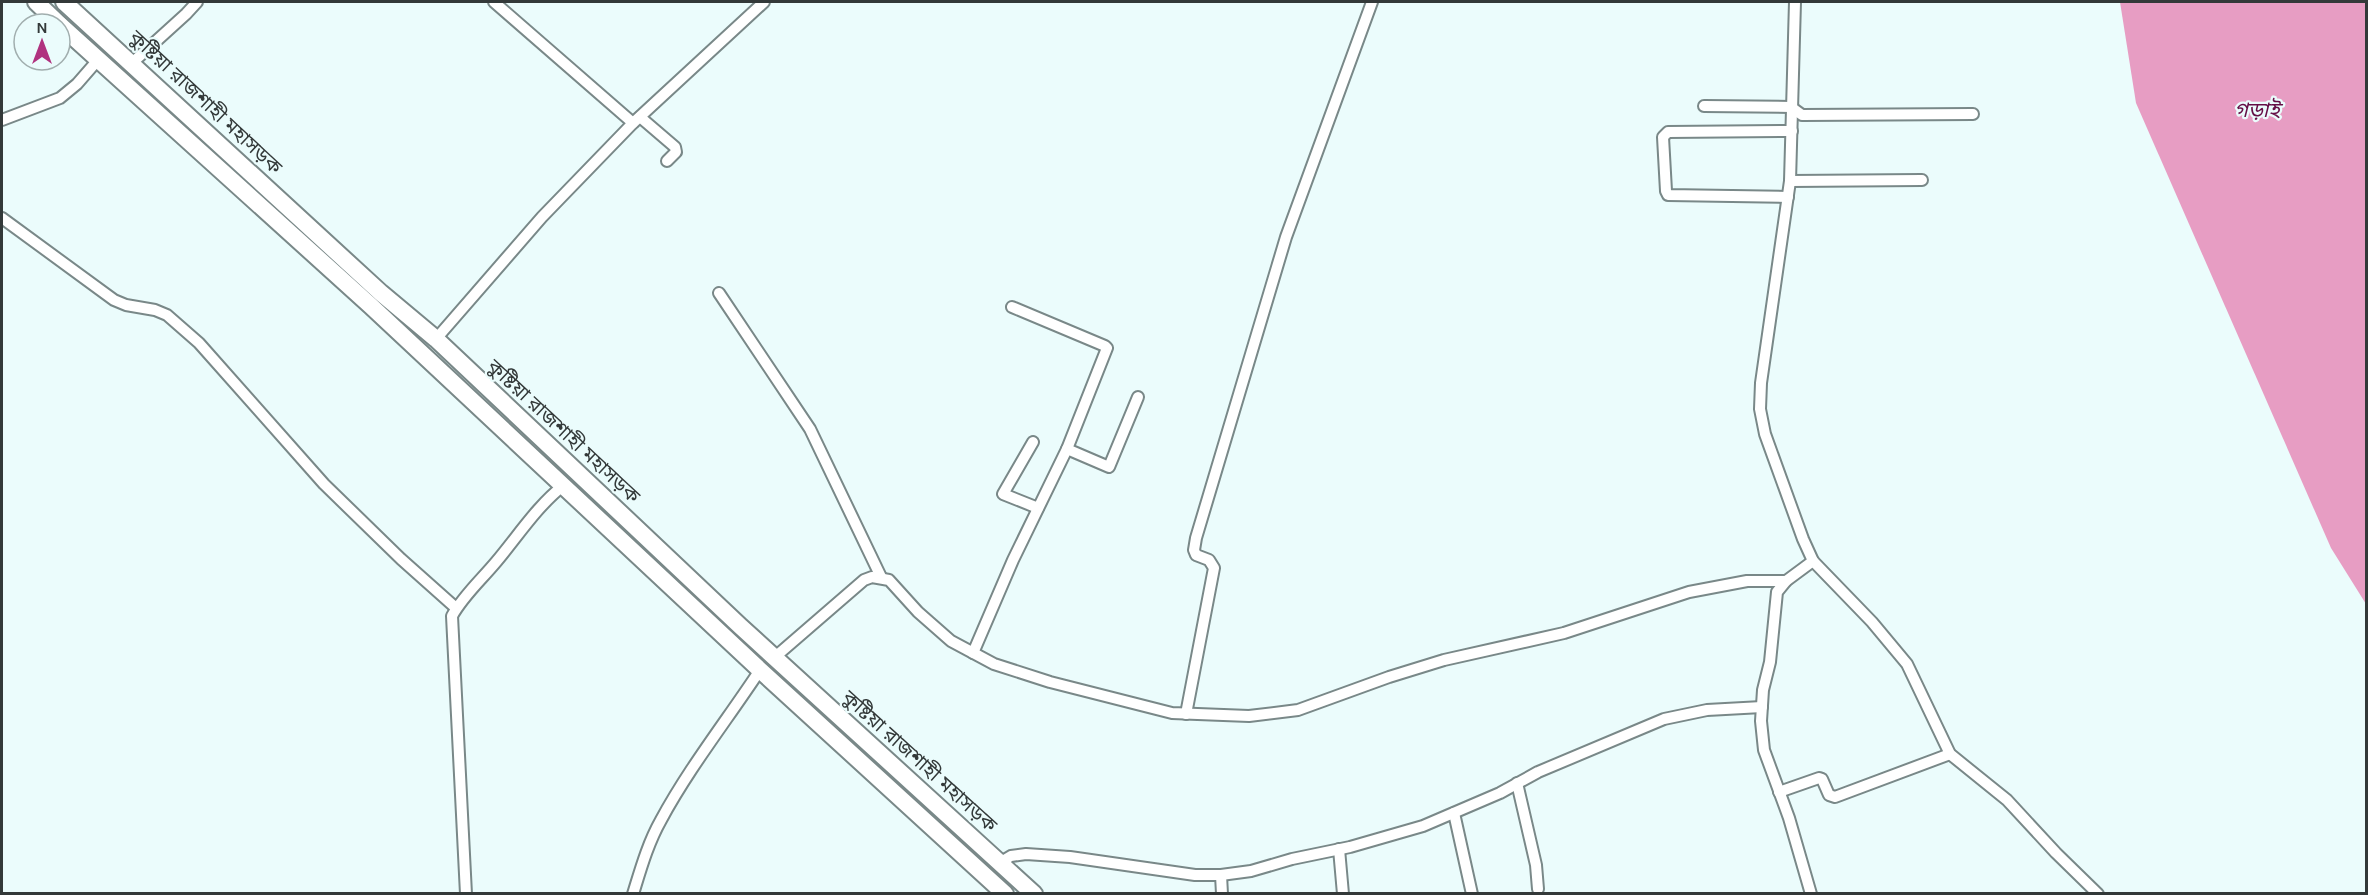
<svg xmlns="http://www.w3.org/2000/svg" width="2368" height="895" viewBox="0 0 2368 895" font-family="Karla,'Noto Sans Bengali',sans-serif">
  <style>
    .water { fill: #e79dc3 }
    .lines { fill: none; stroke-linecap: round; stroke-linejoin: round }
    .minor-casing { stroke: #798888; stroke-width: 14 }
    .highway-casing { stroke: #798888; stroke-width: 20 }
    .minor { stroke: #fff; stroke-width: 10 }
    .highway { stroke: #fff; stroke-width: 16 }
    .labels { text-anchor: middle; stroke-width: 4.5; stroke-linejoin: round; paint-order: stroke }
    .street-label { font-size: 20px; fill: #333939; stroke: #ebfcfc }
    .water-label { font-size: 21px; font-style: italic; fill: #650e46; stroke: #ebfcfc }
  </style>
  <rect width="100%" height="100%" fill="#ebfcfc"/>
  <polygon class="water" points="2120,2 2366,2 2366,604 2331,548 2136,103"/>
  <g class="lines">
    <g class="minor-casing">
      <g id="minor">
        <polyline points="494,2 633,123"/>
        <polyline points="1795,2 1790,181 1761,383 1760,409 1765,434 1803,539 1813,561 1786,581 1777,592 1770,662 1763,690 1761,721 1764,750 1789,818 1811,894"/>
        <polyline points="132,63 186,14 197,2"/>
        <polyline points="1704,106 1791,107 1802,115 1973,114"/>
        <polyline points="640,117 675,147 676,152 667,161"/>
        <polyline points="2,120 60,98 77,84 97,61"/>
        <polyline points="1790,181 1922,180"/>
        <polyline points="1788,197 1668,195 1666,191 1663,137 1668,132 1792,131"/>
        <polyline points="2,218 114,300 126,305 155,310 167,315 199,343 324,484 401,559 456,608"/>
        <polyline points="719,293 810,429 881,577"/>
        <polyline points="436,339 542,217 633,123 764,2"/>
        <polyline points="1033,442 1003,494 1038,508"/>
        <polyline points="1067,449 1109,467 1138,397"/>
        <polyline points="1813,561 1872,622 1907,664 1950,754 2007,800 2056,853 2098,894"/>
        <polyline points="973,653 1013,560 1067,449 1107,348 1105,346 1012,307"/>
        <polyline points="775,657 864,580 872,577 889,580 918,612 951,641 994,664 1050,682 1172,713 1249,716 1298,710 1389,677 1444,660 1564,633 1689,592 1747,581 1786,581"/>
        <polyline points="1186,714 1214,568 1209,560 1196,555 1194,550 1196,538 1286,237 1372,2"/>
        <polyline points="1517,783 1536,865 1538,889"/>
        <polyline points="1779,792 1819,778 1822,779 1829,795 1835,797 1950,754"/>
        <polyline points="1454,813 1472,894"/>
        <polyline points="1339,849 1343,894"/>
        <polyline points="1001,862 1011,856 1026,854 1070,857 1195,875 1221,875 1251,871 1292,859 1350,847 1423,826 1500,793 1538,772 1664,719 1707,710 1762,707"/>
        <polyline points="1221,875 1222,894"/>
        <path d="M466 894 452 616C463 596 481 580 496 562 518 536 537 506 564 485"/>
        <path d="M633 894C641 868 648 843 661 820 689 768 727 720 760 670"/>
      </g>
    </g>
    <g class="highway-casing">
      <g id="highway">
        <polyline points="36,2 59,24"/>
        <polyline points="64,2 381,293 436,339 740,626 1034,894"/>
        <polyline points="60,25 371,306 760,670 1005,894"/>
      </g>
    </g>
    <use href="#minor" class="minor"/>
    <use href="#highway" class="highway"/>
  </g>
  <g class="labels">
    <g class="street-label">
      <text transform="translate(206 102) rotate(43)" y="7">কুষ্টিয়া রাজশাহী মহাসড়ক</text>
      <text transform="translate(564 431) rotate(43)" y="7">কুষ্টিয়া রাজশাহী মহাসড়ক</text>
      <text transform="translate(920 761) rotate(42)" y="7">কুষ্টিয়া রাজশাহী মহাসড়ক</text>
    </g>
    <g class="water-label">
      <text x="2257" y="117">গড়াই</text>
    </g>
  </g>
  <rect width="2368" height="895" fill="none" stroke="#333939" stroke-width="6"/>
  <g transform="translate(42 42)"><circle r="28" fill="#ebfcfc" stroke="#a1aeae" stroke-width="1.5"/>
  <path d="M0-4.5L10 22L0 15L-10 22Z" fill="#b0327f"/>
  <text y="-9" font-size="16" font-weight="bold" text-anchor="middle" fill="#333939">N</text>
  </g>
</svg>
